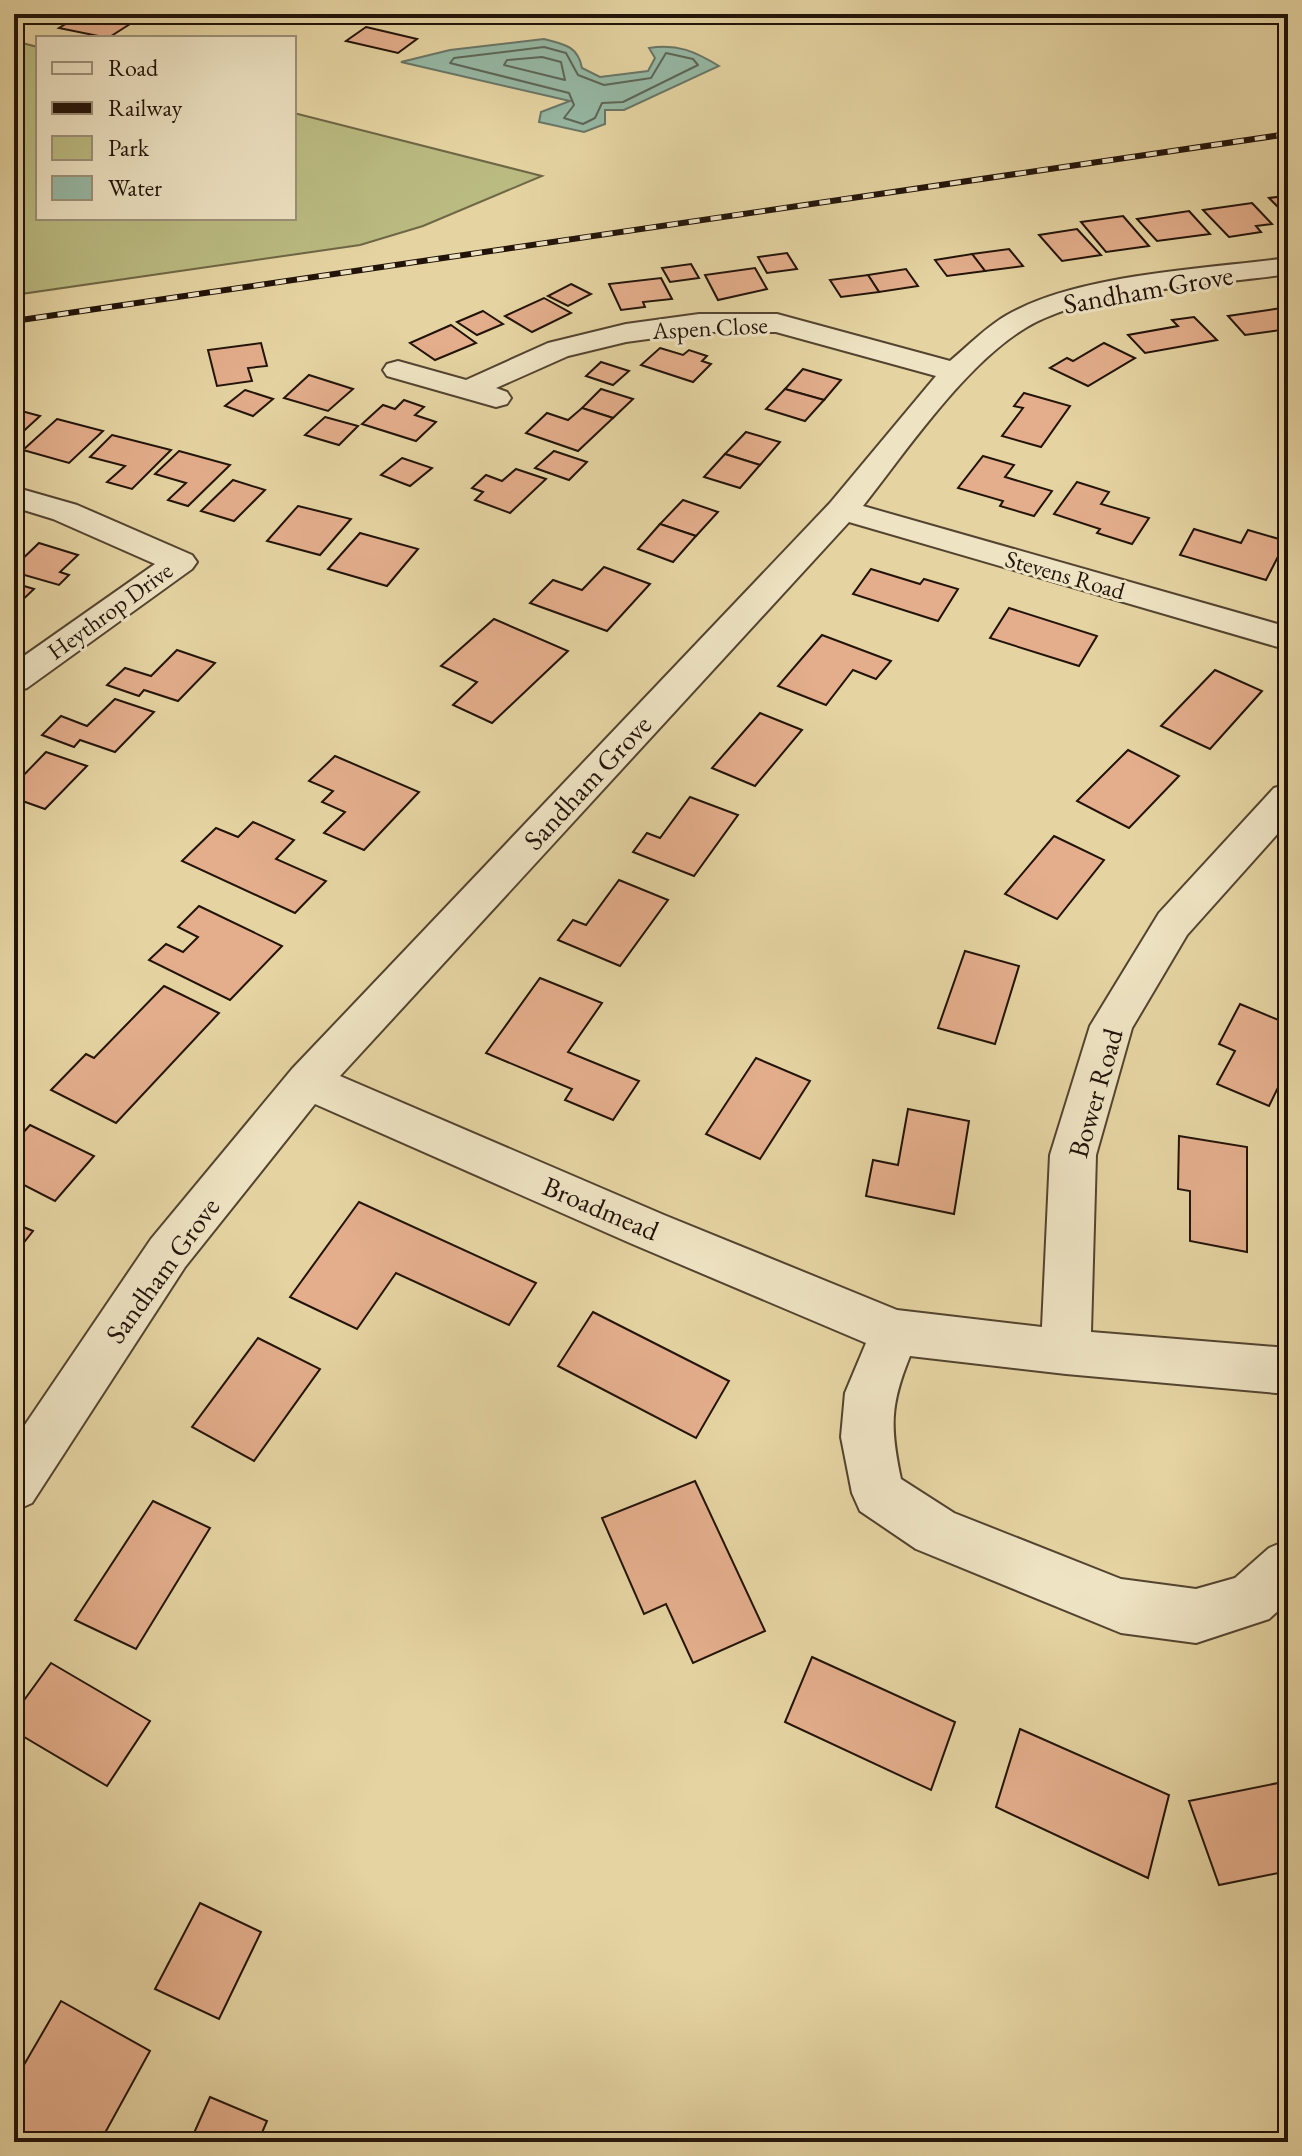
<svg xmlns="http://www.w3.org/2000/svg" width="1302" height="2156" viewBox="0 0 1302 2156" font-family="'EB Garamond',serif">
  <style>
    .green { fill: #babb81; stroke: #6e6745; stroke-width: 2 }
    .water { fill: #96b8a4; stroke: #687666; stroke-width: 2 }
    .lines { fill: none; stroke-linecap: round; stroke-linejoin: round }
    .shore { stroke: #5c6656; stroke-width: 2 }
    .building { fill: #e4ae8c; stroke: #221309; stroke-width: 2 }
    .minor-casing { stroke: #53432f; stroke-width: 4 }
    .minor { fill: #eee3c3; fill-rule: evenodd }
    .rail-casing { stroke: #221309; stroke-width: 6 }
    .rail { stroke: #eee3c3; stroke-width: 4; stroke-dasharray: 11; stroke-linecap: butt }
    .labels { text-anchor: middle; stroke-width: 6; stroke-linejoin: round; paint-order: stroke }
    .far-street-label { font-size: 24px; fill: #221309; stroke: #eee3c3 }
    .street-label { font-size: 28px; fill: #221309; stroke: #eee3c3 }
  </style>
  <rect width="100%" height="100%" fill="#e5d4a2"/>
  <filter id="stains"><feTurbulence type="fractalNoise" baseFrequency=".0025" numOctaves="4"/><feColorMatrix values="0 0 0 0 .2 0 0 0 0 .09 0 0 0 0 .02 0 0 0 .5 -.17"/></filter>
  <radialGradient id="worn" r=".72"><stop offset=".6" stop-color="#630" stop-opacity="0"/><stop offset="1" stop-color="#630" stop-opacity=".3"/></radialGradient>
  <polygon class="green" points="14,41 38,47 38,218 294,218 294,113 542,176 423,226 360,245 14,295"/>
  <path class="water" d="M544 39C564 44 578 46 582 68L600 77 648 71 655 58 649 48C677 43 696 52 719 66L624 110H605V124L584 132 539 122 541 112 570 101 401 62 450 50Z"/>
  <g class="lines">
    <g class="shore">
      <polygon points="544,47 566,53 578,75 604,85 651,78 666,53 693,59 698,65 623,102 602,103 595,118 583,124 564,118 574,105 569,93 450,63 454,58"/>
      <polygon points="542,57 561,62 565,80 504,65 507,60"/>
    </g>
  </g>
  <g class="building">
    <polygon points="82,14 126,14 141,17 108,38 59,28"/>
    <polygon points="366,27 417,39 398,53 346,41"/>
    <polygon points="1284,196 1288,199 1288,217 1269,198"/>
    <polygon points="1252,203 1272,224 1256,226 1261,232 1229,237 1203,210"/>
    <polygon points="1189,211 1210,234 1157,241 1137,219"/>
    <polygon points="1123,216 1149,246 1106,252 1081,222"/>
    <polygon points="1077,229 1101,255 1062,261 1039,235"/>
    <polygon points="1009,249 1023,266 985,271 972,254"/>
    <polygon points="787,253 797,269 767,273 758,257"/>
    <polygon points="972,254 985,271 947,276 935,260"/>
    <polygon points="691,264 699,278 670,282 662,268"/>
    <polygon points="755,268 767,289 718,300 705,275"/>
    <polygon points="906,269 918,286 879,292 868,275"/>
    <polygon points="868,275 879,292 841,297 830,280"/>
    <polygon points="661,278 672,299 643,302 645,307 621,310 609,284"/>
    <polygon points="571,284 591,294 568,306 548,296"/>
    <polygon points="544,298 571,313 532,332 505,316"/>
    <polygon points="1288,307 1288,329 1245,335 1228,316"/>
    <polygon points="483,311 503,324 477,335 457,322"/>
    <polygon points="1194,317 1217,340 1145,353 1128,335 1178,326 1172,320"/>
    <polygon points="451,325 476,343 435,360 410,343"/>
    <polygon points="261,343 267,366 248,368 252,381 217,386 208,350"/>
    <polygon points="1104,343 1135,358 1088,386 1050,368 1067,358 1073,361"/>
    <polygon points="660,348 683,355 689,350 707,356 702,361 711,364 693,382 641,365"/>
    <polygon points="601,362 629,371 613,385 586,376"/>
    <polygon points="803,369 841,380 824,400 785,389"/>
    <polygon points="309,375 353,389 328,411 284,398"/>
    <polygon points="601,389 633,399 613,418 582,408"/>
    <polygon points="785,389 824,400 805,421 766,409"/>
    <polygon points="245,390 273,399 253,416 225,406"/>
    <polygon points="1024,393 1070,406 1041,447 1002,436 1023,408 1014,406"/>
    <polygon points="404,400 424,407 415,415 436,422 416,441 362,424 383,405 395,409"/>
    <polygon points="582,408 613,418 578,451 526,433 547,413 568,420"/>
    <polygon points="14,409 40,416 14,440"/>
    <polygon points="325,417 358,426 339,445 305,435"/>
    <polygon points="57,419 103,431 69,463 23,450"/>
    <polygon points="746,432 780,442 760,465 725,454"/>
    <polygon points="112,435 171,450 132,489 107,482 125,466 90,457"/>
    <polygon points="179,451 230,465 188,506 168,500 186,483 155,474"/>
    <polygon points="554,451 587,462 569,480 535,468"/>
    <polygon points="725,454 760,465 740,488 704,477"/>
    <polygon points="983,456 1014,465 1005,477 1052,491 1034,516 1000,506 1003,501 958,488"/>
    <polygon points="402,458 432,468 410,486 381,475"/>
    <polygon points="516,469 546,479 510,513 475,500 483,492 472,488 486,475 502,481"/>
    <polygon points="233,480 265,490 234,521 201,511"/>
    <polygon points="1077,482 1109,492 1101,504 1149,518 1132,544 1097,533 1100,529 1054,514"/>
    <polygon points="683,500 718,512 696,536 660,524"/>
    <polygon points="298,506 351,519 320,555 267,541"/>
    <polygon points="660,524 696,536 673,562 638,549"/>
    <polygon points="1194,529 1241,543 1248,530 1286,541 1266,580 1180,555"/>
    <polygon points="360,533 418,549 387,586 328,569"/>
    <polygon points="39,543 78,555 60,572 69,575 59,585 14,572 14,567"/>
    <polygon points="604,567 650,584 607,631 530,603 553,580 582,590"/>
    <polygon points="871,569 920,584 924,579 958,589 938,621 853,594"/>
    <polygon points="14,583 34,589 14,608"/>
    <polygon points="1009,608 1097,636 1079,666 990,638"/>
    <polygon points="494,619 568,651 492,723 453,705 477,682 441,666"/>
    <polygon points="822,635 891,661 876,679 853,670 826,705 778,686"/>
    <polygon points="177,650 215,663 178,701 144,690 139,696 107,685 125,668 151,676"/>
    <polygon points="1215,670 1262,691 1210,749 1161,726"/>
    <polygon points="115,699 154,712 115,752 80,740 74,747 42,735 61,716 87,726"/>
    <polygon points="760,713 802,730 755,786 712,768"/>
    <polygon points="1128,750 1179,776 1129,828 1077,801"/>
    <polygon points="46,752 87,766 45,809 14,798 14,780 18,781"/>
    <polygon points="335,756 419,792 364,850 324,833 345,812 322,802 333,791 309,781"/>
    <polygon points="690,797 738,815 694,876 633,852 647,833 660,838"/>
    <polygon points="253,822 294,840 276,859 326,881 295,913 182,861 216,828 238,837"/>
    <polygon points="1054,836 1104,860 1057,919 1005,894"/>
    <polygon points="619,880 668,900 620,966 558,940 573,920 586,925"/>
    <polygon points="199,906 282,946 230,1000 149,960 166,944 183,952 198,937 178,927"/>
    <polygon points="965,951 1019,966 995,1044 938,1028"/>
    <polygon points="540,978 602,1003 568,1052 639,1081 613,1120 565,1100 572,1089 486,1053"/>
    <polygon points="164,986 219,1013 116,1123 51,1090 86,1054 94,1058"/>
    <polygon points="1240,1004 1288,1024 1288,1067 1269,1106 1217,1084 1235,1051 1219,1044"/>
    <polygon points="756,1058 810,1081 760,1159 706,1134"/>
    <polygon points="908,1109 969,1121 954,1214 866,1196 873,1160 898,1165"/>
    <polygon points="30,1125 94,1156 55,1201 14,1180 14,1143"/>
    <polygon points="1179,1136 1247,1147 1247,1252 1190,1241 1190,1191 1178,1189"/>
    <polygon points="359,1202 536,1283 509,1325 396,1273 357,1329 290,1297"/>
    <polygon points="14,1223 33,1231 14,1255"/>
    <polygon points="593,1312 729,1381 696,1438 558,1366"/>
    <polygon points="258,1338 320,1369 254,1461 192,1427"/>
    <polygon points="695,1481 765,1631 693,1663 666,1604 644,1614 602,1518"/>
    <polygon points="153,1501 210,1528 136,1649 75,1620"/>
    <polygon points="812,1657 955,1722 931,1790 785,1722"/>
    <polygon points="51,1663 150,1721 107,1786 14,1731 14,1714"/>
    <polygon points="1020,1729 1169,1795 1148,1878 996,1807"/>
    <polygon points="1288,1781 1288,1871 1219,1885 1189,1801"/>
    <polygon points="200,1903 261,1932 219,2019 155,1989"/>
    <polygon points="61,2001 150,2051 100,2142 14,2142 14,2082"/>
    <polygon points="210,2097 267,2121 258,2142 190,2142"/>
  </g>
  <g class="lines">
    <g class="minor-casing">
      <g id="minor">
        <path d="M1288 258V274C1212 285 1092 289 1027 327 966 363 907 450 863 506L1288 627V650L849 522 340 1076 664 1215 897 1310 1042 1327 1050 1155 1090 1026 1159 913 1274 788 1288 784V822L1187 935 1132 1028 1096 1155 1091 1332 1288 1348V1394L1066 1374 910 1356C890 1405 890 1427 901 1479L954 1513 1121 1579 1196 1589 1235 1578 1269 1548 1288 1540V1602L1269 1619 1196 1643 1121 1633 916 1549 860 1511 852 1493 841 1437 845 1393 866 1343 630 1243 315 1104 185 1267 32 1503 14 1511V1441L151 1239 292 1069 830 503 936 376 776 332H699L626 342 568 356 496 388 507 392 511 398 507 404 496 407 387 376 383 370 387 364 398 361 466 380 548 343 626 324 699 314H777L950 361C968 346 986 327 1007 315 1078 274 1205 269 1288 258Z"/>
        <polygon points="14,487 77,505 192,555 197,562 192,569 27,688 14,692 14,663 155,564 53,519 14,507"/>
      </g>
    </g>
    <use href="#minor" class="minor"/>
    <g class="rail-casing">
      <polyline id="rail" points="14,321 1288,134"/>
    </g>
    <use href="#rail" class="rail"/>
  </g>
  <g class="labels">
    <g class="far-street-label">
      <text transform="translate(710 328) rotate(-3)" y="8">Aspen Close</text>
      <text transform="translate(1065 575) rotate(16)" y="8">Stevens Road</text>
      <text transform="translate(110 611) rotate(-36)" y="8">Heythrop Drive</text>
    </g>
    <g class="street-label">
      <text transform="translate(1148 289) rotate(-10)" y="10">Sandham Grove</text>
      <text transform="translate(587 782) rotate(-47)" y="10">Sandham Grove</text>
      <text transform="translate(1095 1093) rotate(-74)" y="10">Bower Road</text>
      <text transform="translate(601 1208) rotate(23)" y="10">Broadmead</text>
      <text transform="translate(162 1270) rotate(-54)" y="10">Sandham Grove</text>
    </g>
  </g>
  <rect width="1302" height="2156" fill="none" stroke="#e5d4a2" stroke-width="48"/>
  <rect x="16" y="16" width="1270" height="2124" fill="none" stroke="#221309" stroke-width="4"/>
  <rect x="24" y="24" width="1254" height="2108" fill="none" stroke="#221309" stroke-width="2"/>
  <rect x="36" y="36" width="260" height="184" fill="#eee3c3" stroke="#9c9079" stroke-width="2"/>
  <rect x="52" y="62" width="40" height="12" fill="#eee3c3" stroke="#9c9079" stroke-width="2"/>
  <text x="108" y="76" font-size="24" fill="#221309">Road</text>
  <rect x="52" y="102" width="40" height="12" fill="#221309" stroke="#9c9079" stroke-width="2"/>
  <text x="108" y="116" font-size="24" fill="#221309">Railway</text>
  <rect x="52" y="136" width="40" height="24" fill="#babb81" stroke="#9c9079" stroke-width="2"/>
  <text x="108" y="156" font-size="24" fill="#221309">Park</text>
  <rect x="52" y="176" width="40" height="24" fill="#96b8a4" stroke="#9c9079" stroke-width="2"/>
  <text x="108" y="196" font-size="24" fill="#221309">Water</text>
  <rect width="100%" height="100%" filter="url(#stains)"/>
  <rect width="100%" height="100%" fill="url(#worn)"/>
</svg>
